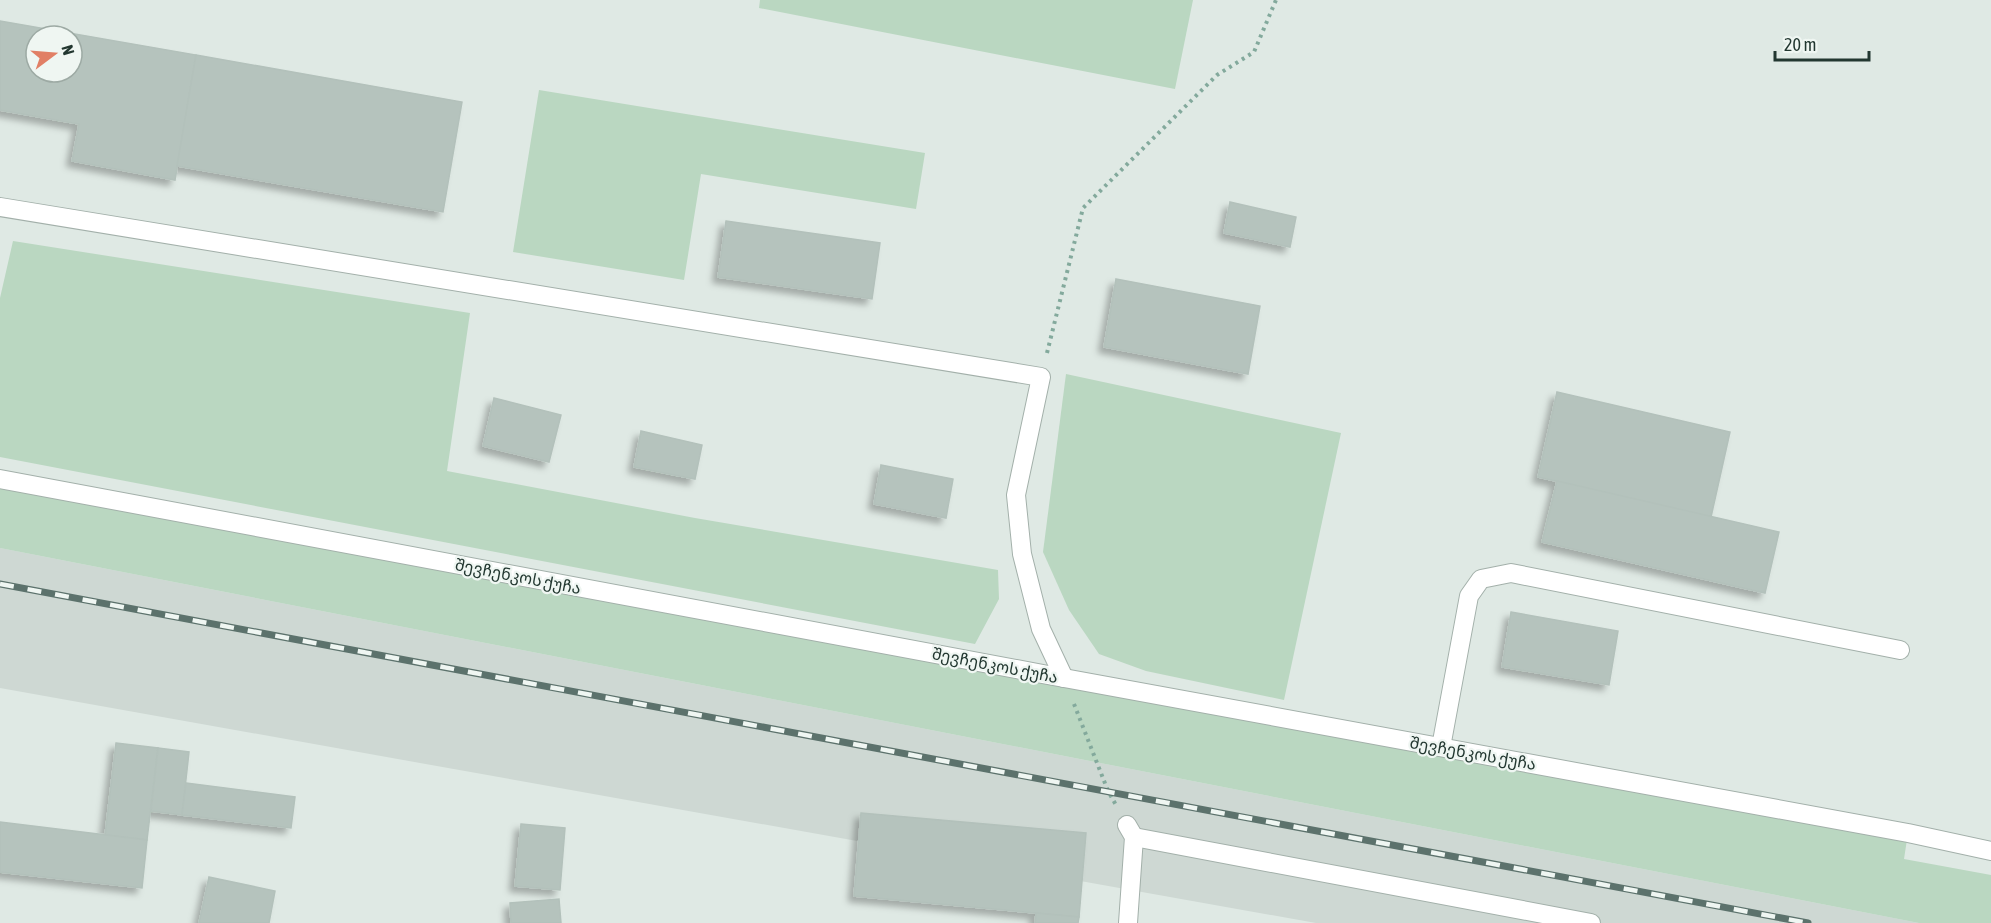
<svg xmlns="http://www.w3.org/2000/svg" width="1991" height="923" viewBox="0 0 1991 923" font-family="'Asap Condensed','Noto Sans Georgian',sans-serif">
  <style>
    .built { fill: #ced8d3 }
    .green { fill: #bad7c1 }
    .building { fill: #b5c3bd; stroke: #b3c1bb; stroke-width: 1.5; fill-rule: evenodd; filter: url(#shadow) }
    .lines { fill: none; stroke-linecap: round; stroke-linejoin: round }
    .minor-casing { stroke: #a3b0aa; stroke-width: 20 }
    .path { stroke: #83a99c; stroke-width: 4; stroke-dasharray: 3 4.5; stroke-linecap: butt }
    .minor { stroke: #fff; stroke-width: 18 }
    .rail-casing { stroke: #5c726c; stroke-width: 7 }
    .rail { stroke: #eff6f2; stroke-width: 4.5; stroke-dasharray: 14; stroke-linecap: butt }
    .labels { text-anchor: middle; stroke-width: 4.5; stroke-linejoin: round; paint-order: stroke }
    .street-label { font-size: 16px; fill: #223730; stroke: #eff6f2 }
  </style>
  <defs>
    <filter id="shadow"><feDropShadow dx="-5.5" dy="5.5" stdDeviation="3" flood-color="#0004"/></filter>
  </defs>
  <rect width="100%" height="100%" fill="#dfe9e4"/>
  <polygon class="built" points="0,548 1919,923 1316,923 0,688"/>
  <g class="green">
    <polygon points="760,0 1193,0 1175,89 759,8"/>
    <polygon points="539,90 925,153 916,209 701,174 684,280 513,252"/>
    <polygon points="13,241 470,313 447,471 695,518 998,570 999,599 975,644 0,457 0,298"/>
    <polygon points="1066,374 1341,433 1284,700 1146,671 1099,654 1069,610 1043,552"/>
    <polygon points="0,479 1908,833 1904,859 1991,875 1991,923 1919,923 0,548"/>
  </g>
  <g class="building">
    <path d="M0 21 196 55 175 180 72 161 79 124 0 110ZM36 36H72V72H36Z"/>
    <polygon points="196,55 462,102 443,212 177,166"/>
    <polygon points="1230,202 1296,217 1290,247 1224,233"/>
    <polygon points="726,221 880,243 872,299 718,277"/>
    <polygon points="1116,279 1260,306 1248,374 1104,347"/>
    <polygon points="1557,392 1730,432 1711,517 1538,477"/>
    <polygon points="494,398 561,415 549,462 483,446"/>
    <polygon points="641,431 702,445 695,479 634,467"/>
    <polygon points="881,465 953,479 946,518 874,504"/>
    <polygon points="1557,481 1779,532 1765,593 1542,542"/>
    <polygon points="1511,612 1618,631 1609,685 1502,667"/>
    <polygon points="116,743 158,748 147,840 105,835"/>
    <polygon points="158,748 189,752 182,815 151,811"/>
    <polygon points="186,783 295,797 291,828 182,815"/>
    <polygon points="861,813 1086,833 1079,917 854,896"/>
    <polygon points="0,822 147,840 142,888 0,872"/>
    <polygon points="521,824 565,828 560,890 515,886"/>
    <polygon points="209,877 275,891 269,923 199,923"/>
    <polygon points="559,899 561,923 511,923 510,903"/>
    <polygon points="1036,913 1079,917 1078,923 1035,923"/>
  </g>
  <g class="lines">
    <g class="minor-casing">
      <g id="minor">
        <polyline points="0,207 1041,377 1016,495 1022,554 1041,629 1064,678"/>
        <polyline points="0,479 1064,678 1908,833 1991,851"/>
        <polyline points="1441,747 1469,596 1481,579 1511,573 1900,650"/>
        <polyline points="1127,825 1134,837 1128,923"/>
        <polyline points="1134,837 1591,923"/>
      </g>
    </g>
    <g class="path">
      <polyline points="1047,353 1083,208 1217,75 1254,52 1276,0"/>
      <polyline points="1074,704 1108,791 1116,805"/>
    </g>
    <use href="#minor" class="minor"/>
    <g class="rail-casing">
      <polyline id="rail" points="0,584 1808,923"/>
    </g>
    <use href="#rail" class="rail"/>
  </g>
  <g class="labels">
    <g class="street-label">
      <text transform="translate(518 576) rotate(11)" y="6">შევჩენკოს ქუჩა</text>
      <text transform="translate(995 665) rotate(11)" y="6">შევჩენკოს ქუჩა</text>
      <text transform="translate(1473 753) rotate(10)" y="6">შევჩენკოს ქუჩა</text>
    </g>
  </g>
  <g transform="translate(54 54) rotate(74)"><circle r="28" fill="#eff6f2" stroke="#9daaa4" stroke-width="1.5"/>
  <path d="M0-4.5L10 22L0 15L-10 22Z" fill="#e17f65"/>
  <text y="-9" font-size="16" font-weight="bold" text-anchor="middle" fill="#223730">N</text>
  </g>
  <path d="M1775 51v9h94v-9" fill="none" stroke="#223730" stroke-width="3"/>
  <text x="1784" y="51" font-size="18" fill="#223730" stroke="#eff6f2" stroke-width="4.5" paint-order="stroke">20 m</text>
</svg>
